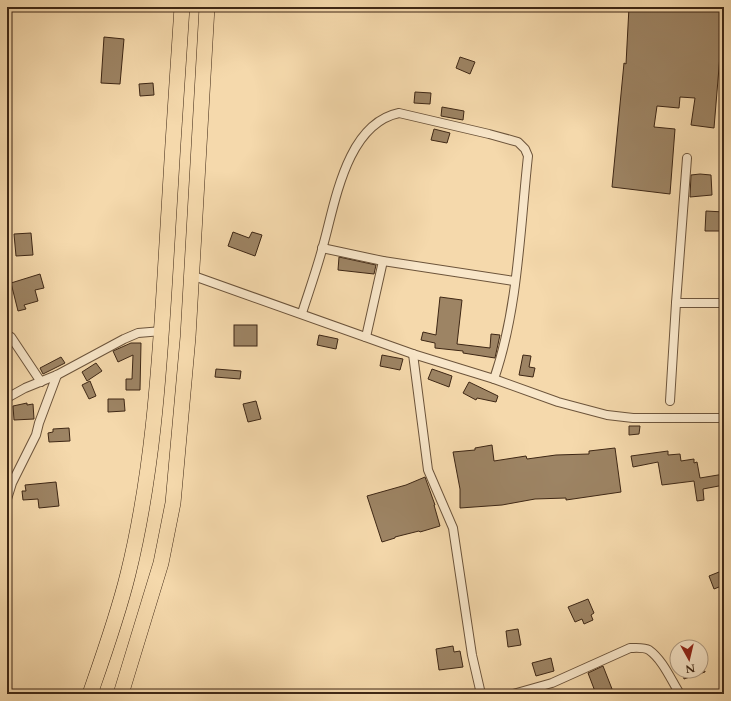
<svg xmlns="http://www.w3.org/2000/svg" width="731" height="701" viewBox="0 0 731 701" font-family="Cardo,serif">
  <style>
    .building { fill: #9d8464; stroke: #3e2715 }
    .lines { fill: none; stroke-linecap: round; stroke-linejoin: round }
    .street-casing { stroke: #6c543b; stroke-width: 10 }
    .highway-casing { stroke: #3e2715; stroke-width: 16 }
    .street { stroke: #f8e6c9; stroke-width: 8 }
    .highway { stroke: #f5d9ac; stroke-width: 15 }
  </style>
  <rect width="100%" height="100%" fill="#f5d9ac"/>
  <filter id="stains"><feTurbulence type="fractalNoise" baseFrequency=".005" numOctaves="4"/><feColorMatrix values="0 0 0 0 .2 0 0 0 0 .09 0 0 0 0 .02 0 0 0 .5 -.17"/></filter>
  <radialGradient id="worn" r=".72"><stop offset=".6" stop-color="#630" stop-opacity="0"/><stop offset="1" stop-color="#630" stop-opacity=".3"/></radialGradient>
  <g class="building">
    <polygon points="629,7 724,7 714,128 691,125 695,98 680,97 679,108 657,106 654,127 675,129 670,194 612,187 624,63 626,64"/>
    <polygon points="104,37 124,39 120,84 101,83"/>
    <polygon points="460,57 475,62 470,74 456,68"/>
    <polygon points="153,83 154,95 140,96 139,84"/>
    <polygon points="415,92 431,93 430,104 414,103"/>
    <polygon points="442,107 464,111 463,120 441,116"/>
    <polygon points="434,129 450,133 447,143 431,140"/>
    <polygon points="700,174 711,175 712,195 690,197 691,175"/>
    <polygon points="706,211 724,212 724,231 705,231"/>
    <polygon points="233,232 249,238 252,232 262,235 255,256 228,246"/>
    <polygon points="31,233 33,255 16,256 14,234"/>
    <polygon points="339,257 376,265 374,274 338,270"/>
    <polygon points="40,274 44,288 35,290 38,301 24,305 26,309 18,311 11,283"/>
    <polygon points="440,297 462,300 457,344 490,348 491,334 500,335 495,358 463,353 463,351 435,348 435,343 421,340 423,332 436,335"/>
    <rect x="234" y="325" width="23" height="21"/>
    <polygon points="319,335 338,339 336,349 317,345"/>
    <polygon points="131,343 141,343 140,390 126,390 126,379 132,379 133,355 118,362 113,351"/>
    <polygon points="382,355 403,359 400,370 380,366"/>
    <polygon points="523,355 531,356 529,367 535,368 533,377 519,375"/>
    <polygon points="61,357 65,363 43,374 40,368"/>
    <polygon points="96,363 102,371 87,381 82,372"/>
    <polygon points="216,369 241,371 240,379 215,377"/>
    <polygon points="432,369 452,376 449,387 428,379"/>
    <polygon points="90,381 96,396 89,399 82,385"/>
    <polygon points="469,382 498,396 496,402 477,398 476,400 463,393"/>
    <polygon points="108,399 124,399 125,411 108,412"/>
    <polygon points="256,401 261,419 248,422 243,404"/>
    <polygon points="27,403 27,405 33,404 34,419 14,420 13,406"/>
    <polygon points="629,426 640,426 639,434 629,435"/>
    <polygon points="69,428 70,441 49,442 48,433 53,432 53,429"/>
    <polygon points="492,445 494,461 526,456 527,459 556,455 589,454 589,451 615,448 621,492 566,500 566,498 535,499 502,505 460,508 460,489 453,452 475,450 475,448"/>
    <polygon points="668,451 668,455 680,454 681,461 694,459 694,463 697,462 700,478 724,474 724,485 703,489 704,500 697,501 694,481 662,485 658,462 633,467 631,456"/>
    <polygon points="425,477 435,505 434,505 440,526 420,532 419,531 395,537 395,538 382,542 367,496 406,485"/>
    <polygon points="56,482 59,506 39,508 38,499 23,500 22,491 26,491 25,485"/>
    <polygon points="724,570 724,585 714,589 709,576"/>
    <polygon points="588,599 594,613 591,615 593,620 584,624 582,619 575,622 568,607"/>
    <polygon points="518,629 521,645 508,647 506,631"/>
    <polygon points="453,646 454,652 460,651 463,667 439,670 436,649"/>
    <polygon points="551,658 554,671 536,676 532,663"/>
    <polygon points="603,666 614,694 596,694 588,673"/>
    <polygon points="682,671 705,671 705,672 684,679"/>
  </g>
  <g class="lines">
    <g class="street-casing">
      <g id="street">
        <polyline points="322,248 383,261 514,281"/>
        <polyline points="191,275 413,354 494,379 558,402 607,415 633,418 724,418"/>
        <polyline points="676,303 687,158"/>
        <path d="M302 313C309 291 317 269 323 246 335 204 346 124 399 113L489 134 518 142 525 149 528 156C520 229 518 310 494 379"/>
        <polyline points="7,335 11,337 41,382"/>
        <polyline points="366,337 383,261"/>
        <polyline points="413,354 428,470 453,528 472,655 481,694"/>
        <polyline points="7,398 25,388 57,375 124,339 138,333 162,331"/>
        <polyline points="670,401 676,303 724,303"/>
        <polyline points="7,499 12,483 36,435 39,423 57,375"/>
        <path d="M513 694 552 683 630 648C635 648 644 647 649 650 663 660 671 680 680 694"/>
      </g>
    </g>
    <g class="highway-casing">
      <g id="highway">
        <path d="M90 694C104 654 118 615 128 574 152 477 159 375 165 276 170 186 176 97 182 7"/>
        <polyline points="121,694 161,563 173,503 188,337 207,7"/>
      </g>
    </g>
    <use href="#street" class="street"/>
    <use href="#highway" class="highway"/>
  </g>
  <rect width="731" height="701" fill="none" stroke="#f5d9ac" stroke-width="24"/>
  <rect x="8" y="8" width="715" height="685" fill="none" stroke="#3e2715" stroke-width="2"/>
  <rect x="12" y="12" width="707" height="677" fill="none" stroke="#3e2715"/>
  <g transform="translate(689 659) rotate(172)"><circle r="19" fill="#f8e6c9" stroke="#ae9a81"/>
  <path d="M0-3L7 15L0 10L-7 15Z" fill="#8f2418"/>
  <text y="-6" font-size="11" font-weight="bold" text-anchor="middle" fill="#3e2715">N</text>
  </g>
  <rect width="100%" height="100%" filter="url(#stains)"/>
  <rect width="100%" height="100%" fill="url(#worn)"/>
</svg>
